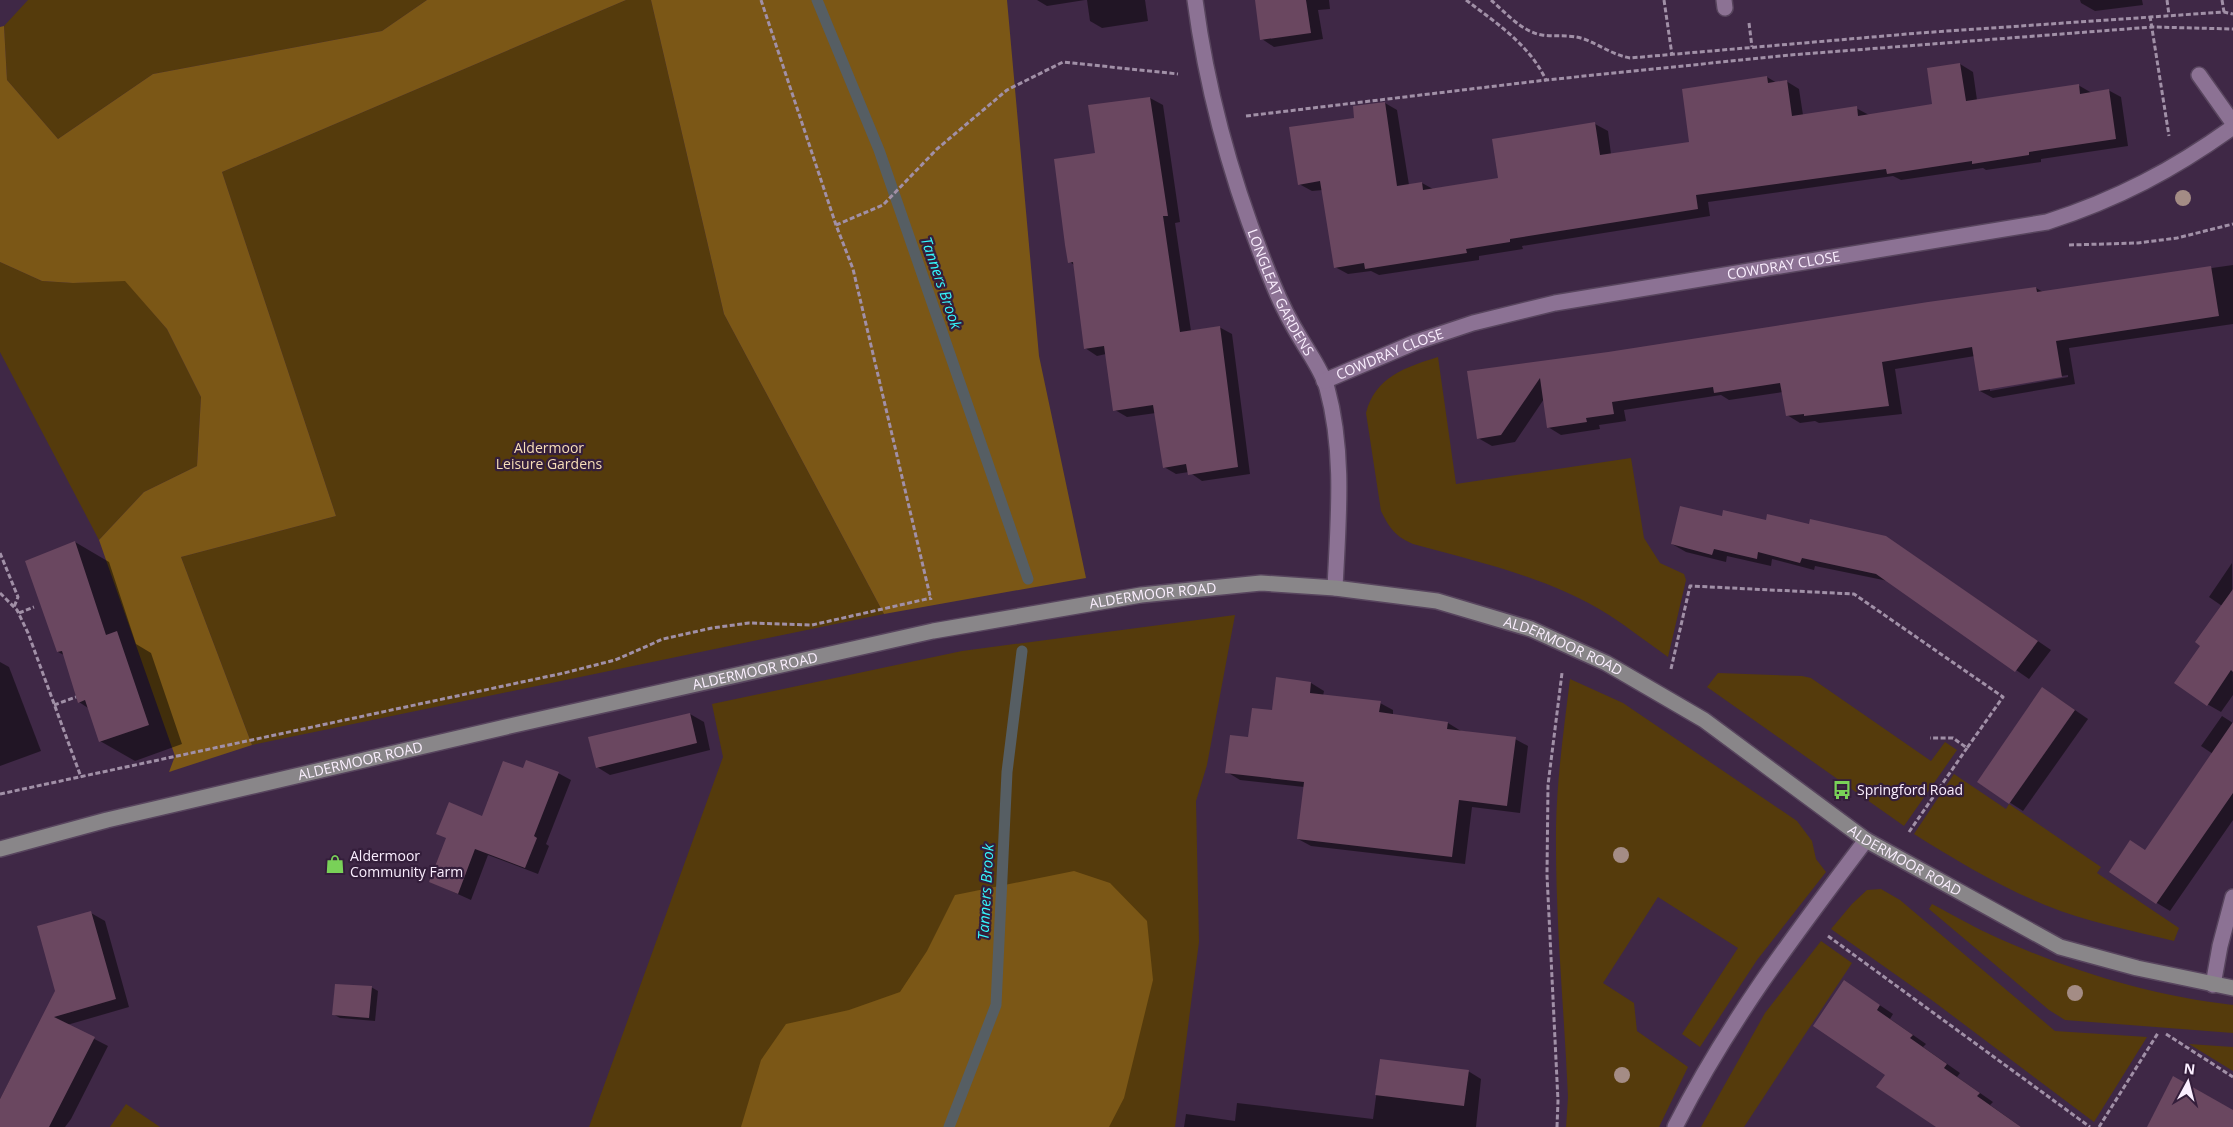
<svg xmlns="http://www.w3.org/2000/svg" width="2233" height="1127" viewBox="0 0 2233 1127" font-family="'Open Sans',sans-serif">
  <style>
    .green { fill: #553b0c }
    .forest { fill: #7b5716 }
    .shadow { fill: #0007; fill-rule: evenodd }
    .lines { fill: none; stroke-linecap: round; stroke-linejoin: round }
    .stream { stroke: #565e63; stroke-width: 11 }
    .building { fill: #6a4760 }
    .street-casing { stroke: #58455e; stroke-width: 18 }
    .secondary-casing { stroke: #58455e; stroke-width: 18 }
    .path { stroke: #a190a7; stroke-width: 3; stroke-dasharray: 5 2.5; stroke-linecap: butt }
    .street { stroke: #8c7294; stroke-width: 15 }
    .secondary { stroke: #898689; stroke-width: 15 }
    .tree { fill: #a48c85 }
    .labels { text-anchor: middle; stroke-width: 4.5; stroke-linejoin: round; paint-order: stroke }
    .street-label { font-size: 14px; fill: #faeefe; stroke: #341e3b }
    .park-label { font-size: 14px; fill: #f7deb8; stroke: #341e3b }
    .poi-label { font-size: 14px; fill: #faeefe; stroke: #341e3b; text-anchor: start }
    .water-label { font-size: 15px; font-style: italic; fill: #34f7fd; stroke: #341e3b }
  </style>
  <rect width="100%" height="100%" fill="#3f2846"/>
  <g class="green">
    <polygon points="28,0 427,0 382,31 153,74 58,139 7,80 4,26"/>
    <polygon points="626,0 651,0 724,314 884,614 252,745 181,557 336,516 222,172"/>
    <polygon points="0,262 42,281 73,283 125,280 167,329 201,397 197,466 144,492 99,540 0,352"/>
    <path d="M1438 357 1456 484 1631 458 1644 538 1660 563 1684 574 1686 580 1668 657C1648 643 1629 628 1609 615 1551 578 1479 562 1413 544 1395 536 1390 529 1381 511L1366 413C1375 377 1406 367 1438 357Z"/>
    <polygon points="1235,615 1207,765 1196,801 1199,942 1175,1127 589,1127 723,757 712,704 962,651"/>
    <polygon points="1718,673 1802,676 1811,678 1931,761 1945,742 1957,750 1904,826 1707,687"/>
    <path d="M1570 679 1623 703 1797 821 1812 841 1816 859 1826 872 1757 960 1700 1047 1682 1034 1738 948 1658 897 1603 983 1634 1003 1637 1031 1688 1067 1659 1127H1566L1568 1097C1564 1007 1555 917 1556 827 1557 777 1564 728 1570 679Z"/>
    <path d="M1954 774 2006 809 2009 804 2101 867 2097 873 2179 928 2174 941C2131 930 2086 922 2045 905 1999 886 1955 860 1914 834Z"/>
    <polygon points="1881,889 1900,900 2055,1031 2147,1037 2094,1122 1933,1001 1831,929 1852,904 1867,890"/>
    <path d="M1932 904C1955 916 1977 929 2000 939 2074 972 2152 996 2233 1005V1033L2065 1020 2049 1010 1929 909Z"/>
    <polygon points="1821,941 1852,963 1744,1127 1701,1127 1765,1013"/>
    <polygon points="2189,1044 2233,1047 2233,1071"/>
    <polygon points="126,1104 160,1127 110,1127"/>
  </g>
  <g class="forest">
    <polygon points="427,0 626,0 222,172 336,516 181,557 252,745 169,772 175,756 99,540 144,492 197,466 201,397 167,329 125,281 73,283 42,281 0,262 0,27 4,26 7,80 58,139 153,74 382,31"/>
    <polygon points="651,0 1007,0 1039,356 1086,578 884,614 724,314"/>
    <polygon points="1074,871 1110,883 1147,921 1153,980 1124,1098 1109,1127 741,1127 761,1060 786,1024 849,1010 900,992 927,951 955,895"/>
  </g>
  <g class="shadow">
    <polygon points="1037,0 1085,0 1047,6"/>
    <polygon points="1087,0 1145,0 1148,21 1102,28 1090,21"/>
    <polygon points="1256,0 1329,0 1330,9 1318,10 1323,39 1274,47 1262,39"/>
    <polygon points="2080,0 2142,0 2143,5 2095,11 2081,3"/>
    <polygon points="1960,64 1973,72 1977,100 2078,85 2092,93 2108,90 2121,97 2128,146 2041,159 2041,162 1986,170 1983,168 1901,180 1893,176 1708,202 1710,216 1522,246 1523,249 1479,256 1479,260 1379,275 1371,271 1348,274 1335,267 1323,190 1312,191 1299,184 1355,119 1385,103 1397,110 1409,185 1422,183 1433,189 1499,179 1595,124 1608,131 1611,154 1690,143 1767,77 1777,83 1786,81 1799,89 1803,115 1856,108 1869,115 1934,105"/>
    <polygon points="1150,98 1163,105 1180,222 1175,223 1191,331 1219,327 1232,334 1250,474 1202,481 1189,472 1176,474 1164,467 1156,413 1127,417 1115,410 1106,354 1097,356 1085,348 1074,265 1070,262 1096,154"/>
    <path d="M2233 265V324L2069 348 2075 384 1993 398 1980 391 1975 356 1895 369 1902 414 1819 423 1815 421 1800 423 1787 415 1783 392 1729 400 1721 395 1624 410 1626 421 1599 425 1600 429 1561 435 1548 427 1544 399 1515 442 1492 446 1478 438 1468 372 1608 353 2036 288 2043 292ZM2068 375V377L1990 391V388Z"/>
    <polygon points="1723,518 1810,525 1886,537 2051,650 2029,679 1888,581 1815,566 1814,570 1772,559 1771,566 1727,556 1726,562 1686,552 1672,544"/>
    <polygon points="75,542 109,562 136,644 151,653 182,744 135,761 100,741 88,708 79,702 64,655 58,652"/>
    <polygon points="2232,563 2233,695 2221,712 2207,704 2202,646 2222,606 2209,597"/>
    <polygon points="0,662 9,667 41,751 0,766"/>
    <polygon points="1277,678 1311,683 1324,691 1323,696 1380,703 1393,710 1393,715 1448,723 1461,731 1515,739 1528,746 1520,813 1472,807 1465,864 1311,846 1298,839 1304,787 1240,780 1227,772 1249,738 1273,711"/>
    <polygon points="2056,697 2088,719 2023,811 1978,782"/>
    <polygon points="690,714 704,722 710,750 610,775 597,767"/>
    <polygon points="2222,716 2233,723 2233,820 2170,911 2157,903 2146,851 2213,754 2201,746"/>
    <polygon points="558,773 571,780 546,844 549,846 538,874 488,855 471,900 431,882 483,817"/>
    <polygon points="91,913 105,921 129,1007 67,1025 108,1046 71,1119 65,1127 0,1127 0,1099 58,988"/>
    <polygon points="1845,982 1893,1014 1890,1019 1926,1044 1923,1047 1960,1073 1957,1077 1993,1102 1990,1105 2021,1127 1939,1127 1886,1074"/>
    <polygon points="371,987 378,991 375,1021 340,1018 333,1014"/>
    <polygon points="1381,1060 1468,1071 1481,1079 1476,1127 1184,1127 1186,1114 1235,1121 1237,1103 1373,1119"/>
  </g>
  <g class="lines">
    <g class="stream">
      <polyline points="817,0 879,150 1028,579"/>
      <polyline points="949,1127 996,1005 1007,772 1022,651"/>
    </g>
  </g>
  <g class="building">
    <polygon points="1255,0 1306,0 1311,33 1260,40"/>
    <polygon points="1960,63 1966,101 2079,84 2080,94 2109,89 2116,139 2029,152 2029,155 1972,164 1972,161 1887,174 1886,169 1696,195 1698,209 1510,239 1510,242 1466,249 1467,253 1365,269 1364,263 1334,268 1320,181 1298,185 1289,127 1354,118 1353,106 1385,102 1397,186 1422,182 1423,190 1498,178 1492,139 1595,122 1600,155 1689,142 1682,89 1767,76 1768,83 1787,80 1792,116 1857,106 1858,116 1932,104 1927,68"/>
    <polygon points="1150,97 1168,216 1163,216 1180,332 1220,326 1238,467 1188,475 1186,464 1163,468 1153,405 1113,411 1104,346 1084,349 1073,262 1068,263 1065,245 1054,159 1095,153 1088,105"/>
    <polygon points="2211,266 2219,316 2056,341 2062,377 1979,391 1972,347 1882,362 1889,406 1804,416 1804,414 1786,416 1780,383 1714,393 1713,387 1612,402 1614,414 1586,418 1587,422 1547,428 1540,378 1501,435 1477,439 1467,371 1608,352 1928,302 2036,287 2037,292"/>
    <polygon points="1680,506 1722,516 1723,510 1766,520 1767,514 1809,524 1810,519 1886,536 2038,641 2015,672 1876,574 1802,558 1800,563 1758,552 1757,559 1714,549 1712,555 1671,544"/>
    <polygon points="75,541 106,635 117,631 149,725 99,742 85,700 78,703 62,651 57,652 25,561"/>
    <polygon points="2233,589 2233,672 2231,670 2207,706 2174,683 2200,646 2195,642"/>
    <polygon points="1276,677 1311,682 1310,693 1381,701 1379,712 1448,722 1447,729 1516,737 1507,806 1459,800 1452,857 1297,839 1304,782 1225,773 1230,735 1248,737 1252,708 1272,710"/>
    <polygon points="2042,687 2075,710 2009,804 1977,782"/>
    <polygon points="690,713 697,743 596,768 588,737"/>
    <polygon points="2233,722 2233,793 2156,904 2109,872 2130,840 2145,850"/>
    <polygon points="526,760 559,772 534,836 537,838 525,868 475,849 458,894 429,882 446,838 436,834 449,802 482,816 503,761 523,768"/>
    <polygon points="91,911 116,999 54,1017 95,1037 49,1127 0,1127 0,1099 55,991 37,926"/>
    <polygon points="1844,980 1880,1005 1877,1010 1913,1035 1910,1038 1947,1064 1944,1068 1980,1093 1977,1096 2021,1127 1936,1127 1876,1087 1885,1075 1813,1026"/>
    <polygon points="335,984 372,986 369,1018 332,1015"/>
    <polygon points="1380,1059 1469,1070 1464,1106 1375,1095"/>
    <polygon points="2173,1076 2233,1110 2233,1127 2147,1127"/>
  </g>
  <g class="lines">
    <g class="street-casing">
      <g id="street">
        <path id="s1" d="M1195 0C1208 99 1235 192 1273 284 1281 304 1291 323 1302 341 1311 356 1322 371 1327 388 1345 453 1338 522 1335 588"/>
        <polyline points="1724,0 1725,8"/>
        <polyline points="2199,75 2233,123"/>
        <path id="s2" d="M1324 381 1416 342 1473 323 1555 303 2047 222C2118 199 2173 170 2233 127"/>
        <polyline points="2213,985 2220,946 2233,897"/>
        <path d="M1675 1127C1728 1022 1795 934 1866 840"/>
      </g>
    </g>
    <g class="secondary-casing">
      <g id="secondary">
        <path id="s3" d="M0 849 107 820 514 725 933 631 1141 595 1261 583 1335 588 1437 601 1531 629 1606 663 1704 720 1866 840 2060 947 2137 968 2233 988"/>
      </g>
    </g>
    <g class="path">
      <polyline points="761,0 836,225 853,269 931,600"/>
      <path d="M1466 0C1496 23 1529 44 1546 80L1790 55 2152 27 2233 29"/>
      <path d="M1491 0C1505 12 1522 32 1542 35 1556 37 1569 34 1584 39 1600 45 1613 55 1630 58L1919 33 2224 12 2233 14"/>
      <polyline points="1664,0 1672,55"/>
      <polyline points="2167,0 2169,15"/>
      <polyline points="2222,0 2224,12"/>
      <polyline points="2150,16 2169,136"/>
      <polyline points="1749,23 1752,47"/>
      <polyline points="1246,116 1546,80"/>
      <polyline points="836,225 883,205 937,149 1007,90 1063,62 1178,74"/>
      <polyline points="2069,245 2138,243 2177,238 2233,224"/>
      <polyline points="0,553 18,597 14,607"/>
      <polyline points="0,593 17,610 28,633 81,777"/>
      <polyline points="19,613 34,607"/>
      <polyline points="1671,669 1690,586 1854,594 2003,697 1967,748 1953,738 1930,738"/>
      <polyline points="54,705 76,697"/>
      <polyline points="0,794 564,673 615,660 663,639 712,628 749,623 812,625 931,598"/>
      <polyline points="1909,832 1967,748"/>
      <polyline points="1828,936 2090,1127"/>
      <polyline points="2166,1034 2233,1077"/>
      <polyline points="1557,1127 1558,1101 1547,875 1548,785 1562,673"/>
      <polyline points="2099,1127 2158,1033"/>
    </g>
    <use href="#street" class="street"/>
    <use href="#secondary" class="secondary"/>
  </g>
  <g class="tree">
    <circle cx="2183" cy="198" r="8"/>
    <circle cx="1621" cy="855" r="8"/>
    <circle cx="2075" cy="993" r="8"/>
    <circle cx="1622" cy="1075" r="8"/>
  </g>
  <defs>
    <g id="bus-bare" transform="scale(1.5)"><path d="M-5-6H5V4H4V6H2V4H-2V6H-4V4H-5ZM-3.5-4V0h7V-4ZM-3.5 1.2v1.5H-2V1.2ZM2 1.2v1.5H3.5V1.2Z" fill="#79d158" stroke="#341e3b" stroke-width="2.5" paint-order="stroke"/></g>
    <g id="shop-bare" transform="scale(1.5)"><path d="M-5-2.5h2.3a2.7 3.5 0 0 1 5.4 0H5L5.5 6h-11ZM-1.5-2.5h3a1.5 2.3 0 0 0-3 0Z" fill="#79d158" stroke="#341e3b" stroke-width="2.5" paint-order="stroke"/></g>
  </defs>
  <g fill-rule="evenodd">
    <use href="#bus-bare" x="1842" y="790"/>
    <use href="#shop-bare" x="335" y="864"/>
  </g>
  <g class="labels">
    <g class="street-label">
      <text dy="5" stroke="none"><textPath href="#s2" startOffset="476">COWDRAY CLOSE</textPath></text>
      <text dy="5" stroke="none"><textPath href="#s1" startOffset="306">LONGLEAT GARDENS</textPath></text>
      <text dy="5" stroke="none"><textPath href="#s2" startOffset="71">COWDRAY CLOSE</textPath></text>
      <text dy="5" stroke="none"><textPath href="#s3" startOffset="1181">ALDERMOOR ROAD</textPath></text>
      <text dy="5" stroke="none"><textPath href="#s3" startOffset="1601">ALDERMOOR ROAD</textPath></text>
      <text dy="5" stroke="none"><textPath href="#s3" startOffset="776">ALDERMOOR ROAD</textPath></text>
      <text dy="5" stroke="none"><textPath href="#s3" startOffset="371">ALDERMOOR ROAD</textPath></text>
      <text dy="5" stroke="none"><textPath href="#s3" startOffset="2006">ALDERMOOR ROAD</textPath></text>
    </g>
    <g class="park-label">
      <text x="549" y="453">Aldermoor<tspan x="549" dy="16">Leisure Gardens</tspan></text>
    </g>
    <g class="poi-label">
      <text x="1857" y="795">Springford Road</text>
      <text x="350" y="861">Aldermoor<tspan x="350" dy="16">Community Farm</tspan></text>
    </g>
    <g class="water-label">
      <text transform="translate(941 283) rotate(71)" y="5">Tanners Brook</text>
      <text transform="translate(986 892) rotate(-87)" y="5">Tanners Brook</text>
    </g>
  </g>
  <g transform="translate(2188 1082) rotate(7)" stroke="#341e3b" stroke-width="4" paint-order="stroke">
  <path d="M0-4L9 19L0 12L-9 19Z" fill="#faeefe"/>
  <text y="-8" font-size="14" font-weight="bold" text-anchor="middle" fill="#faeefe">N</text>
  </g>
</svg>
